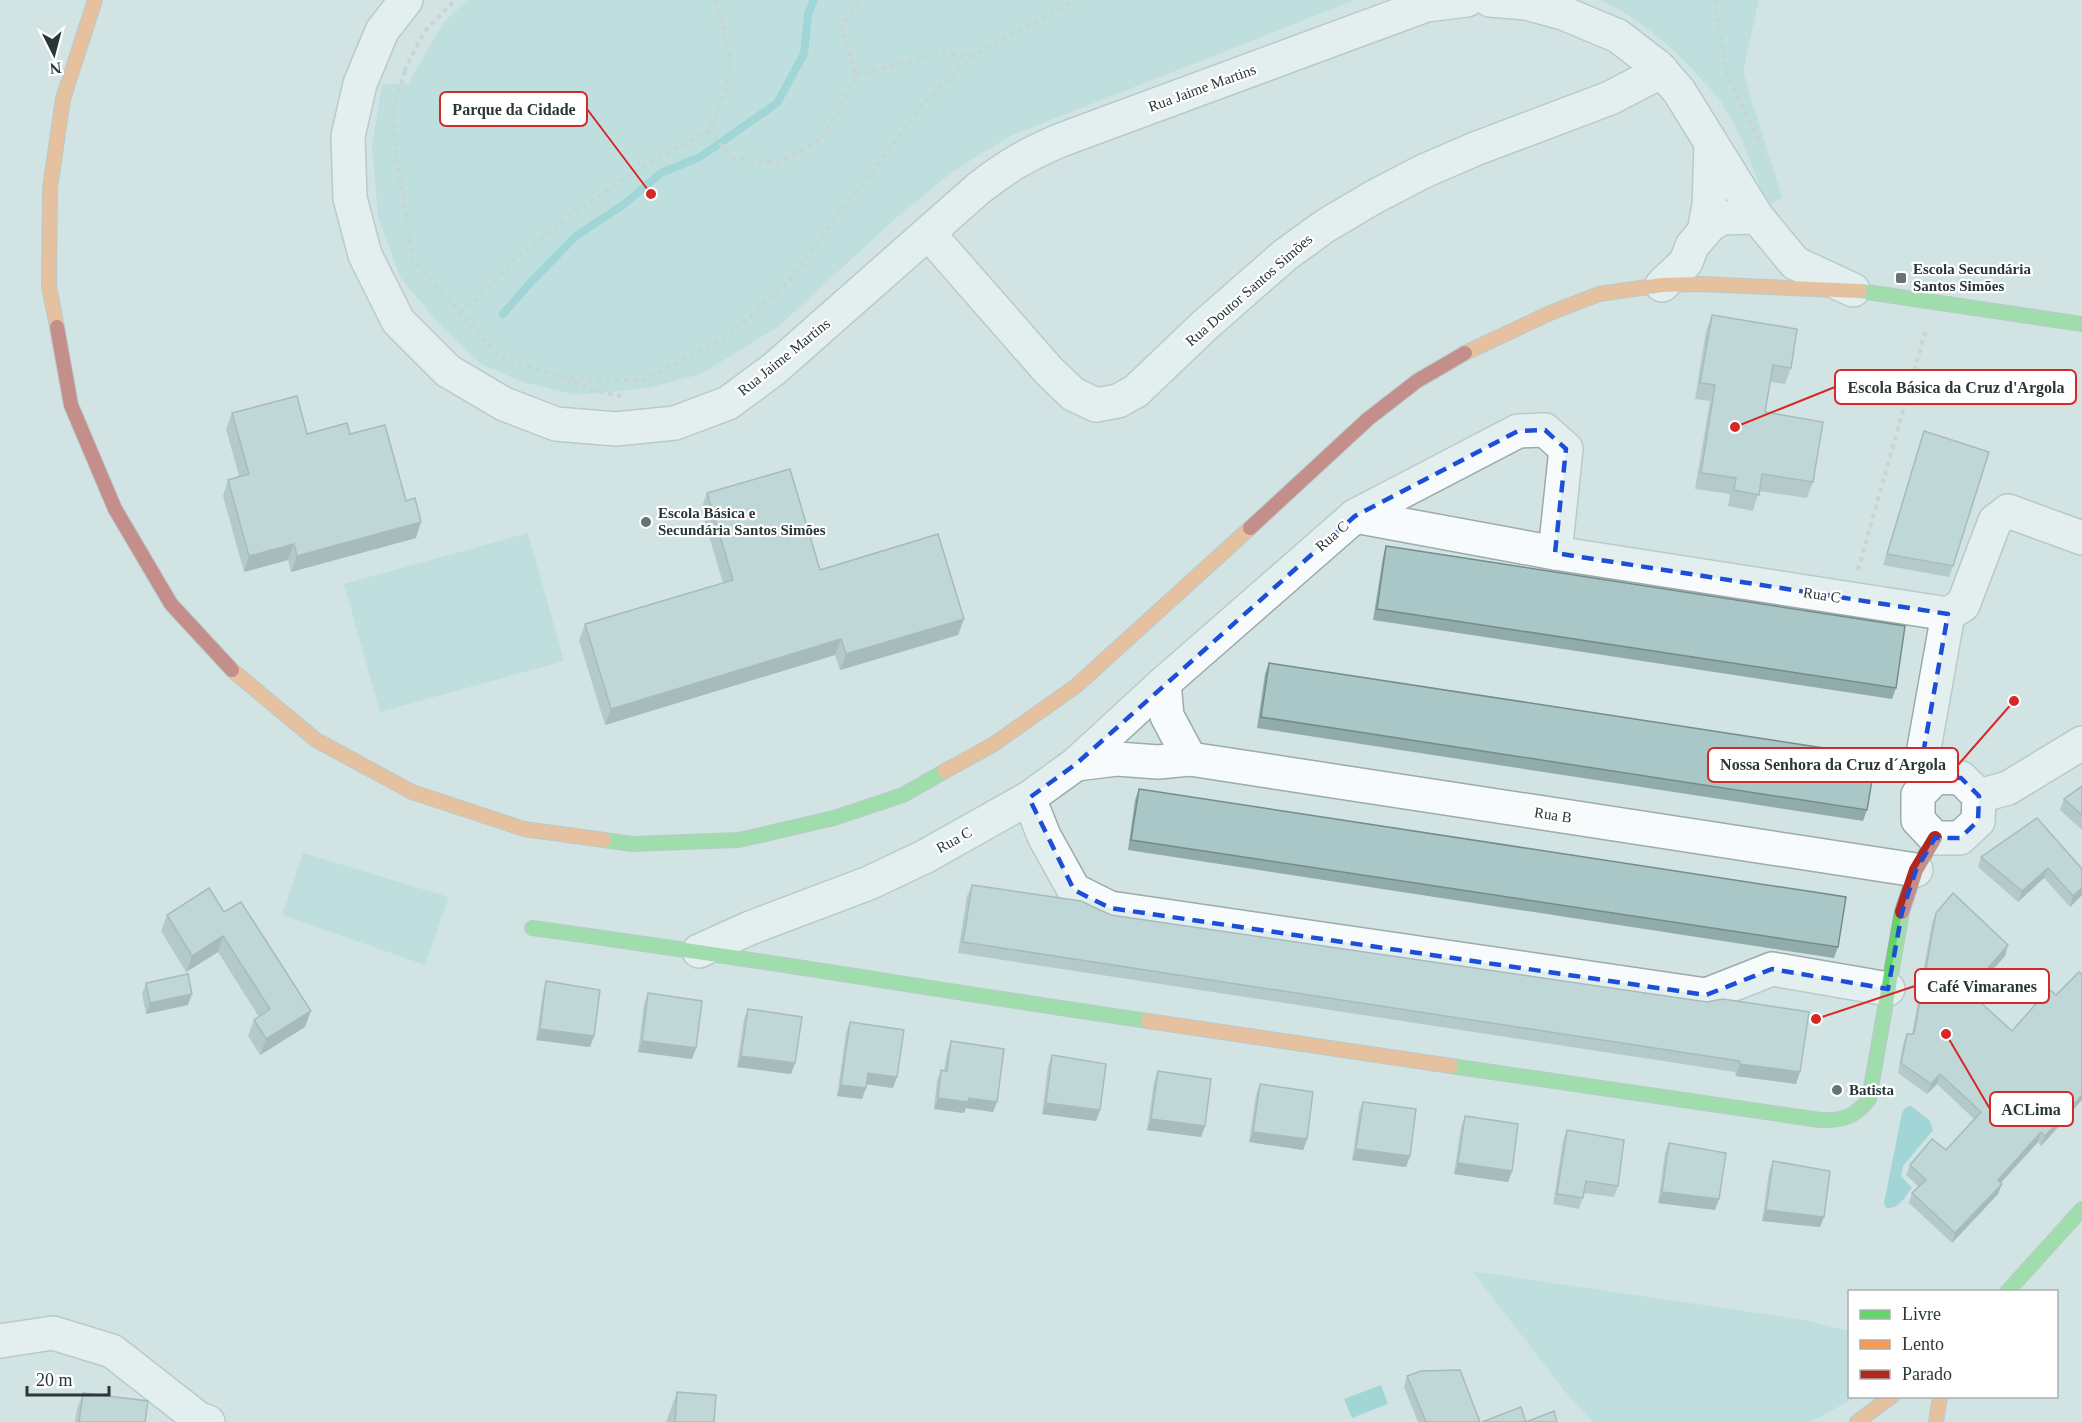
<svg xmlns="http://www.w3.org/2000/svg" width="2082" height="1422" viewBox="0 0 2082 1422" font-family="'Times New Roman',serif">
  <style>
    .green { fill: #a8dada }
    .water { fill: #69c3c4 }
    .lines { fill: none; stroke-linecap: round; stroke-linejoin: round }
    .stream { stroke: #69c3c4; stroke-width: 8 }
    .street-casing { stroke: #9caaaa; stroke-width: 36 }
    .fast-casing { stroke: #9caaaa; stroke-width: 16 }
    .slow-casing { stroke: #9caaaa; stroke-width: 16 }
    .jam-casing { stroke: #9caaaa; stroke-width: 16 }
    .path { stroke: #bbc3c3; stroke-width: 4; stroke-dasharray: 4.5 4.5; stroke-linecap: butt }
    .street { stroke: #f8fbfb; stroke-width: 33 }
    .fast { stroke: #63d668; stroke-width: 14 }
    .slow { stroke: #ff974d; stroke-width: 14 }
    .jam { stroke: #b3261e; stroke-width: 14 }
    .wall { fill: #91abab }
    .shaded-wall { fill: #768b8b }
    .building { fill: #a9c7c7; stroke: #768b8b; stroke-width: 1.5 }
    .marked { fill: none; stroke: #1d4ed8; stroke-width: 4.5; stroke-dasharray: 12 8; stroke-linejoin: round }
    .poi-dot { fill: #647373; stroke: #fff; stroke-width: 2 }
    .labels { text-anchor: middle; stroke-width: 4.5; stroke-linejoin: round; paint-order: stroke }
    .street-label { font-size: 15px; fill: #2a3737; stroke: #fff }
    .poi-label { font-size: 15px; font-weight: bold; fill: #2a3737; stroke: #fff; text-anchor: start }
    .leader { fill: none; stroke: #d62828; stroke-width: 2 }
    .callout-dot { fill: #d62828; stroke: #fff; stroke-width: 2 }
    .callout { fill: #fff; stroke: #d62828; stroke-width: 2 }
    .callout-label { font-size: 16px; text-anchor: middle; font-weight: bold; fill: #2a3737 }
  </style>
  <rect width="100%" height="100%" fill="#d1e3e3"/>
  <g class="green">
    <polygon points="467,0 1355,0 1010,136 952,172 896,218 778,327 701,374 648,388 576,395 523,382 481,364 440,325 400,277 378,216 372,146 382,84 408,84 443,23"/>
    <path d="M1599 0H1759L1743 72 1782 197 1767 207C1754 172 1742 133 1721 102 1716 94 1709 88 1703 81 1675 49 1639 17 1599 0Z"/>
    <polygon points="528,533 564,661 380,712 344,584"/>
    <polygon points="303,853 449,897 425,965 282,915"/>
    <polygon points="1472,1271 1805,1320 1849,1331 1850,1396 1857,1397 1810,1422 1593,1422 1567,1394"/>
  </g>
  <g class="water">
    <path d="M1911 1106 1930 1121 1933 1130 1903 1166 1901 1176 1912 1188C1905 1197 1899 1209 1886 1208L1884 1203 1902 1113 1906 1107Z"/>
    <polygon points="1381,1385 1388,1404 1352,1418 1344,1399"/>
  </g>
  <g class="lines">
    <polyline class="stream" points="503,314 532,281 576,236 623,205 661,173 700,157 777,103 804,54 808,14 814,0"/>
    <g class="street-casing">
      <g id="street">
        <path d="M406 0 382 31 360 84 348 136 350 198 365 255 398 321 448 371 504 404 556 424 616 429 675 423 728 403 774 369 979 188C1007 166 1028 154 1061 140L1426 5 1467 0"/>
        <polyline points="1490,0 1526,3 1563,13 1618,36 1657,66 1679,91 1757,217 1795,263 1853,290"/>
        <polyline points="1704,232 1709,205 1711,144"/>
        <polyline points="929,234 1049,371 1073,394 1096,405 1118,401 1136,391 1204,326 1285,255 1325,226 1374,197 1424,171 1475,149 1610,98 1662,71"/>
        <polyline points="1662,285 1686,262 1692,246 1710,225 1722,218 1757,217"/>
        <polyline points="1355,516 1518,431 1545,430 1566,449 1555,553"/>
        <polyline points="1948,614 1963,605 1995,521 2008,511 2082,538"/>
        <polyline points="1164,683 1167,716 1190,759"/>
        <polyline points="1076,764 1117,759 1158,762 1190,759 1916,870"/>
        <polygon points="1936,777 1961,778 1979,796 1978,821 1960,838 1935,838 1918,820 1918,795"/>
        <polyline points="1936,777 1923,754 1948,614"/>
        <polyline points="1979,796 2008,788 2082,743"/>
        <polyline points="1029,798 1044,836 1074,890 1110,908 1706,995 1772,969 1888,989"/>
        <polyline points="699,951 750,928 869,883 926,856 1029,798 1076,764 1164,683 1355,516 1555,553 1948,614"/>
        <polyline points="0,1341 53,1333 112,1351 199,1419 208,1422"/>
      </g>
    </g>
    <g class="fast-casing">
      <g id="fast">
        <polyline points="1860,291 2082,324"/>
        <polyline points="604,840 632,844 739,840 834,818 903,795 945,771"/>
        <path d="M532 928C738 956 943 991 1148 1021"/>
        <path d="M1451 1066 1820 1120C1842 1121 1855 1117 1869 1099L1902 912"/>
        <polyline points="2007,1292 2082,1209"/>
      </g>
    </g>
    <g class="slow-casing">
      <g id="slow">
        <polyline points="57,327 49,286 50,188 63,99 95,0"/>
        <polyline points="1465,353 1550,313 1599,294 1662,285 1700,284 1860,291"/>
        <polyline points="232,670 316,740 412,792 524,829 604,840"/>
        <polyline points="945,771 994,744 1076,686 1250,528"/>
        <polyline points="1148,1021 1451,1066"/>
        <polyline points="1857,1422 1892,1396"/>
        <polyline points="1936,1422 1940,1396"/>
      </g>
    </g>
    <g class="jam-casing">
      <g id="jam">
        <polyline points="57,327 71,405 115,509 171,604 232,670"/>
        <polyline points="1250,528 1368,419 1417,381 1465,353"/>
        <polyline points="1902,912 1916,870 1935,838"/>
      </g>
    </g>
    <g class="path">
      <polyline points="716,0 731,61 725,92 709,131 733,158 778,163 823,138 855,75 842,25 861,0"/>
      <polyline points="1717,0 1717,17 1727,73 1761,146 1761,162"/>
      <polyline points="404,71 424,32 455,0"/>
      <polyline points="405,71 393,108 395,146 413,260 500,357 566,378 641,381 726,338 790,280 922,105 971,57 1075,0"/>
      <polyline points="855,75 943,53 970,56"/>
      <polyline points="460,312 478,298 518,256 579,209 645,165 709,131"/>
      <polyline points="566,378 588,389 621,396"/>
      <polyline points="1858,570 1926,329"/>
    </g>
    <use href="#street" class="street"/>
    <use href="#fast" class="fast"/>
    <use href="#slow" class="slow"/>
    <use href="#jam" class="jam"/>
  </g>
  <g class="wall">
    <polygon points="1712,315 1791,368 1785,384 1770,382 1765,412 1813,482 1807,498 1759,491 1753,511 1728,506 1730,494 1695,489 1710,401 1695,399 1706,331"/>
    <polygon points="232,413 307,434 350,434 416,538 291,572 288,560 244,572 223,496 228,480 239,476 226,429"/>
    <polygon points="1924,431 1953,566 1949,577 1883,565"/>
    <polygon points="707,493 820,570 958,635 840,670 835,655 605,725 579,640 585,624 723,583 701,509"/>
    <polygon points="1386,546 1896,688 1892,699 1373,620 1383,557"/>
    <polygon points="1269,663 1867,810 1863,821 1257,728 1265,674"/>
    <polygon points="2082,786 2082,830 2060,810 2064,799"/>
    <polygon points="1139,789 1838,947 1834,958 1128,850 1135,800"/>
    <polygon points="1981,857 2082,869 2082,895 2070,907 2044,878 2018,902 1978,867"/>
    <polygon points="972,885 1111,915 1707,1002 1796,1084 1736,1076 1735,1072 958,953 967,896"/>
    <polygon points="224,912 305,1027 260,1055 248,1036 254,1020 259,1017 218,952 186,972 161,931 167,915"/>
    <polygon points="1936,913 2005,956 1971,993 2066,1119 2041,1146 2038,1142 2001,1183 2002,1184 1998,1194 1952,1243 1909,1203 1912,1193 1919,1187 1906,1175 1910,1165 1946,1150 1974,1119 1937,1084 1927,1094 1898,1073 1903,1044 1907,1034 1912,1034 1932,923"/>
    <polygon points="546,981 594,1036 590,1047 536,1040 543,992"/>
    <polygon points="146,983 188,1005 146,1014 142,994"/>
    <polygon points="648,993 696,1048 692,1059 638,1052 644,1004"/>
    <polygon points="748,1009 795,1063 791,1074 737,1067 744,1019"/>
    <polygon points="850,1022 893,1088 867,1084 862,1099 837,1096 846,1033"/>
    <polygon points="951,1041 993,1112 966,1108 964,1113 934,1109 937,1081 941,1070 944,1071 947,1052"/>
    <polygon points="1052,1055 1100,1110 1096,1121 1042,1114 1048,1066"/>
    <polygon points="1158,1071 1205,1126 1201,1137 1147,1130 1154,1082"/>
    <polygon points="1260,1084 1307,1139 1303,1150 1249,1142 1256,1095"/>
    <polygon points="1363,1102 1410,1156 1406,1167 1352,1160 1359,1112"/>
    <polygon points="1465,1116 1512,1171 1508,1182 1454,1174 1461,1127"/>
    <polygon points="1567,1130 1618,1186 1614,1197 1584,1193 1579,1209 1553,1204 1563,1141"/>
    <polygon points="1669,1143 1719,1199 1715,1210 1658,1203 1665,1153"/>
    <polygon points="1773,1161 1824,1217 1820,1227 1762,1221 1769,1172"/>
    <polygon points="1407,1376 1480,1422 1418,1422 1404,1387"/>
    <polygon points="677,1392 714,1422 666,1422"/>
    <polygon points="83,1393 145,1422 75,1422 77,1409"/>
  </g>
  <g class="shaded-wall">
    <polygon points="421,522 416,538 291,572 297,556"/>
    <polygon points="294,544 288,560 244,572 249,556"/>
    <polygon points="964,619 958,635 840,670 846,654"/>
    <polygon points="841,639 835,655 605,725 611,709"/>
    <polygon points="2048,868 2044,878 2018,902 2022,891"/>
    <polygon points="2082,888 2082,895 2070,907 2073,896"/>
    <polygon points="223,936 218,952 186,972 192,956"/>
    <polygon points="2008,945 2005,956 1965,1001 1968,991"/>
    <polygon points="192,994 188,1005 146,1014 150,1003"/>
    <polygon points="311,1011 305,1027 260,1055 266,1039"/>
    <polygon points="540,1029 594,1036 590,1047 536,1040"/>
    <polygon points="642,1041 696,1048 692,1059 638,1052"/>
    <polygon points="741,1056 795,1063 791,1074 737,1067"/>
    <polygon points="1740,1064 1800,1072 1796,1084 1736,1076"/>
    <polygon points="868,1073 897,1077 893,1088 864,1084"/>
    <polygon points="1940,1074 1937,1084 1927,1094 1931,1084"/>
    <polygon points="841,1085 866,1088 862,1099 837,1096"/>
    <polygon points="2082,1095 2082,1100 2041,1146 2045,1136"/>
    <polygon points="938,1098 969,1098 997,1102 993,1112 966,1108 964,1113 934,1109"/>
    <polygon points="1046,1103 1100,1110 1096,1121 1042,1114"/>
    <polygon points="1151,1119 1205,1126 1201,1137 1147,1130"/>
    <polygon points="1253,1132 1307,1139 1303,1150 1249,1142"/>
    <polygon points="2041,1132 2038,1142 1994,1190 1998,1180"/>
    <polygon points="1356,1149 1410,1156 1406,1167 1352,1160"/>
    <polygon points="1458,1163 1512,1171 1508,1182 1454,1174"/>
    <polygon points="2002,1184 1998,1194 1952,1243 1955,1233"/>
    <polygon points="1662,1192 1719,1199 1715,1210 1658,1203"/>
    <polygon points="1766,1210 1824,1217 1820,1227 1762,1221"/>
  </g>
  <g class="building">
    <polygon points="1712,315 1797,329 1791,368 1773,365 1765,412 1823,422 1813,482 1762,474 1759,495 1734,490 1736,478 1701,473 1715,385 1700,383"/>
    <polygon points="297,396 307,434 347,423 350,434 385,425 406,501 415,498 421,522 297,556 294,544 249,556 228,480 249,474 232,413"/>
    <polygon points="1924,431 1989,452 1953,566 1887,554"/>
    <polygon points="790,469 820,570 938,534 964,619 846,654 841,639 611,709 585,624 733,580 707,493"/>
    <polygon points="1386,546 1905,626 1896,688 1377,609"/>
    <polygon points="1269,663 1876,756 1867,810 1261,717"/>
    <polygon points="2082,786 2082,815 2064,799"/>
    <polygon points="1139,789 1846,897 1838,947 1131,840"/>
    <polygon points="2037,818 2082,869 2082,888 2073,896 2048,868 2022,891 1981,857"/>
    <polygon points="972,885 1081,901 1111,915 1707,1002 1723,999 1809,1012 1800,1072 1740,1064 1739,1061 963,942"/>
    <polygon points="209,888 224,912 241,902 311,1011 266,1039 254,1020 270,1009 223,936 192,956 167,915"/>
    <polygon points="1953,893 2008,945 1968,991 2012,1031 2049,989 2056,995 2079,972 2082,974 2082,1095 2045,1136 2041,1132 1998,1180 2002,1184 1955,1233 1912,1193 1926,1180 1910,1165 1932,1139 1946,1150 1981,1112 1940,1074 1931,1084 1901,1063 1907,1034 1914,1034 1936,913"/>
    <polygon points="188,974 192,994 150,1003 146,983"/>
    <polygon points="546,981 600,990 594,1036 540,1029"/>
    <polygon points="648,993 702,1001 696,1048 642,1041"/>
    <polygon points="748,1009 802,1017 795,1063 741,1056"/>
    <polygon points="850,1022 904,1030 897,1077 868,1073 866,1088 841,1085"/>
    <polygon points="951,1041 1004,1049 997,1102 969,1098 968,1102 938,1098 941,1070 947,1071"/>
    <polygon points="1052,1055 1106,1064 1100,1110 1046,1103"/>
    <polygon points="1158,1071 1211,1079 1205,1126 1151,1119"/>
    <polygon points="1260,1084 1313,1092 1307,1139 1253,1132"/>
    <polygon points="1363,1102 1416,1109 1410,1156 1356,1149"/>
    <polygon points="1465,1116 1518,1124 1512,1171 1458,1163"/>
    <polygon points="1567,1130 1624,1140 1618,1186 1586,1181 1583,1198 1557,1194"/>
    <polygon points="1669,1143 1726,1153 1719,1199 1662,1192"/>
    <polygon points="1773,1161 1830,1171 1824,1217 1766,1210"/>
    <polygon points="1460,1370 1480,1422 1426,1422 1407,1376 1421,1371"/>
    <polygon points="677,1392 716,1395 714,1422 675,1422"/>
    <polygon points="83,1393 148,1401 145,1422 79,1422"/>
    <polygon points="1521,1407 1526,1422 1554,1411 1557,1422 1482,1422"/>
  </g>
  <path d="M0 0H2082V1422H0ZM1545 430 1566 449 1555 553 1948 614 1923 754 1936 777 1961 778 1979 796 1978 821 1960 838H1935L1916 870 1902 912 1888 989 1772 969 1706 995 1110 908 1074 890 1029 798 1076 764 1355 516 1518 431Z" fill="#d1e3e3" fill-opacity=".55" fill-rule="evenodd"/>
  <path class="marked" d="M1545 430 1566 449 1555 553 1948 614 1923 754 1936 777 1961 778 1979 796 1978 821 1960 838H1935L1916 870 1902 912 1888 989 1772 969 1706 995 1110 908 1074 890 1029 798 1076 764 1355 516 1518 431Z"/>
  <g class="poi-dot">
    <rect x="1895" y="272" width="12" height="12" rx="3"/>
    <circle cx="646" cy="522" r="6"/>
    <circle cx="1837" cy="1090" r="6"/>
  </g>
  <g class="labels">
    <g class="street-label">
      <text transform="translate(1202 88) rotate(-20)" y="5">Rua Jaime Martins</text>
      <text transform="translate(1249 290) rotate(-41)" y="5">Rua Doutor Santos Simões</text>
      <text transform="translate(784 357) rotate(-39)" y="5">Rua Jaime Martins</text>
      <text transform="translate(1332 536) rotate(-41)" y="5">Rua C</text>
      <text transform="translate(1822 595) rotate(9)" y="5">Rua C</text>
      <text transform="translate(1553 815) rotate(9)" y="5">Rua B</text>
      <text transform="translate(954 840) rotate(-29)" y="5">Rua C</text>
    </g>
    <g class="poi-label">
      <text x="1913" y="274">Escola Secundária<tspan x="1913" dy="17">Santos Simões</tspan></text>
      <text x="658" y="518">Escola Básica e<tspan x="658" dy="17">Secundária Santos Simões</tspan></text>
      <text x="1849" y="1095">Batista</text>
    </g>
  </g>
  <path class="leader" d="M651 194L587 109M1735 427L1835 387M2014 701L1958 765M1816 1019L1915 986M1946 1034L1990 1109"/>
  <g class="callout-dot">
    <circle cx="651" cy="194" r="6"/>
    <circle cx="1735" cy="427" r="6"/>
    <circle cx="2014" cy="701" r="6"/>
    <circle cx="1816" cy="1019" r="6"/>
    <circle cx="1946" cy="1034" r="6"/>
  </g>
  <g class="callout">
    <rect x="440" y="92" width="147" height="34" rx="6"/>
    <rect x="1835" y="370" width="241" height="34" rx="6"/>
    <rect x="1708" y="748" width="250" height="34" rx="6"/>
    <rect x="1915" y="969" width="134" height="34" rx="6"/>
    <rect x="1990" y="1092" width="83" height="34" rx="6"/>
  </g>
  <g class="callout-label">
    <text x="514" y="115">Parque da Cidade</text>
    <text x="1956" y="393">Escola Básica da Cruz d'Argola</text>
    <text x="1833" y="770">Nossa Senhora da Cruz d´Argola</text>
    <text x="1982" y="992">Café Vimaranes</text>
    <text x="2031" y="1115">ACLima</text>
  </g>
  <rect x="1848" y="1290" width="210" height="108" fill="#ffffff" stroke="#aaafaf" stroke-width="1.5"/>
  <rect x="1860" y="1310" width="30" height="9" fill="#63d668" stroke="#aaafaf" stroke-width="1.5"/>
  <text x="1902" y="1320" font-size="18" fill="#2a3737">Livre</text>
  <rect x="1860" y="1340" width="30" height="9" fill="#ff974d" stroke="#aaafaf" stroke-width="1.5"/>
  <text x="1902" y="1350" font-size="18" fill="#2a3737">Lento</text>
  <rect x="1860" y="1370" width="30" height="9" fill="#b3261e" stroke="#aaafaf" stroke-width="1.5"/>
  <text x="1902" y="1380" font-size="18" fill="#2a3737">Parado</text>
  <g transform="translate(54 54) rotate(174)" stroke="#ffffff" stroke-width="4.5" paint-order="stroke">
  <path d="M0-4.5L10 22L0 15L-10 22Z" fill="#2a3737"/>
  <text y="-9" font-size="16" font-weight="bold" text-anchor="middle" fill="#2a3737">N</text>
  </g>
  <path d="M27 1386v9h82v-9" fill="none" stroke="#2a3737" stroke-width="3"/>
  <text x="36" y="1386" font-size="18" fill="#2a3737" stroke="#ffffff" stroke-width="4.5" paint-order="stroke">20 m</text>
</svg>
